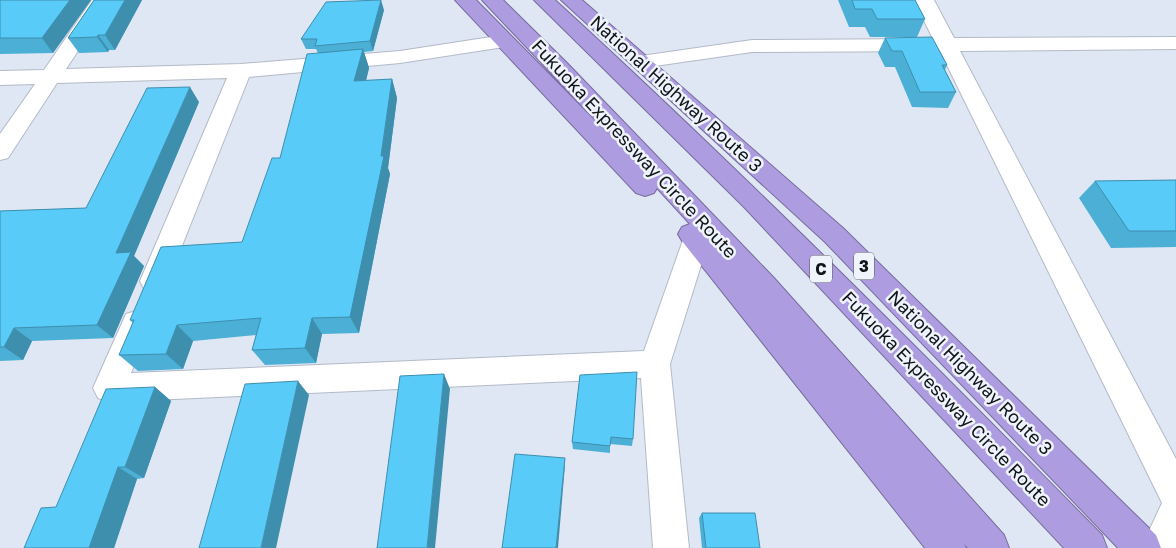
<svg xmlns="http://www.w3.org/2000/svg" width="1176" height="548" viewBox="0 0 1176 548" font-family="'Golos Text',sans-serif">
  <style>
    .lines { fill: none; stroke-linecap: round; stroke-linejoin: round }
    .minor-casing { stroke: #b3bac7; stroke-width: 2 }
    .highway-casing { stroke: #776c9b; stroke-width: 2 }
    .minor { fill: #fff; fill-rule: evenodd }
    .highway { fill: #ae9ce1; fill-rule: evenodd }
    .wall { fill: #4cafd5 }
    .shaded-wall { fill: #3e8eae }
    .building { fill: #58cbf8; stroke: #3e8eae }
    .labels { text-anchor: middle; stroke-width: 5; stroke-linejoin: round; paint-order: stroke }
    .shield { fill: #eff4fc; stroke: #54575c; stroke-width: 1 }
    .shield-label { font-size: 16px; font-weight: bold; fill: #111418 }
    .street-label { font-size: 18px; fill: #111418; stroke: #eff4fc }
  </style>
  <rect width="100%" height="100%" fill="#dfe7f5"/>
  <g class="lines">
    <g class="minor-casing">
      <g id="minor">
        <polygon points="92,0 112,0 66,69 241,64 400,51 504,35 511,37 514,41 511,45 504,47 400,63 249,77 168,281 164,289 154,292 144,289 140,281 227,78 57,83 8,158 0,160 0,134 35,84 0,85 0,71 44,70"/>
        <polygon points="914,0 934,0 954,38 1176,37 1176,49 960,51 1176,459 1176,548 1141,548 1162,503 940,51 752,52 641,68 634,67 631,62 634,57 641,56 752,40 933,39"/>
        <polygon points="696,230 705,233 709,240 670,364 689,548 653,548 641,378 109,402 98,398 93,388 126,314 136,311 146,314 151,323 131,373 644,351 683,240 687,233"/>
      </g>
    </g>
    <g class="highway-casing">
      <g id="highway">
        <polygon points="455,0 476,0 615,141 482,0 503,0 567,63 774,278 1004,535 1009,548 968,548 964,544 966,548 925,548 682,241 678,234 682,227 690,224 657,188 654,193 645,196 636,193"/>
        <path d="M534 0H555C743 172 923 353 1102 535L1107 548H1064L744 207Z"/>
        <polygon points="561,0 582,0 843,228 1156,535 1161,548 1118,548 825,242"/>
      </g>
    </g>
    <use href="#minor" class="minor"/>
    <use href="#highway" class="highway"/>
  </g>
  <g class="wall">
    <polygon points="0,0 91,0 53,53 0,54"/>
    <polygon points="94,0 142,0 115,50 109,50 108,52 79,53 68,38"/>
    <polygon points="838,0 915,0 925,19 917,37 870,37 865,27 849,27"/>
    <polygon points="384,10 373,51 364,52 369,68 366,81 392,79 397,98 388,168 390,174 359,333 322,334 316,363 265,365 252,350 256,335 193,341 183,369 138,371 119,355 133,323 130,320 242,242 280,158 318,53 316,49 306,49 301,39"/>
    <polygon points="885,38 947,65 945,70 956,92 948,108 912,107 895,67 885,67 878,53"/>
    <polygon points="199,102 134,256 144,266 113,338 32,341 23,360 0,361 0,211 86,208"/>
    <polygon points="1176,180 1176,247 1111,248 1079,198 1095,181"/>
    <polygon points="580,375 633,439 632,446 610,444 610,453 573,449 572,442"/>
    <polygon points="155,387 171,401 144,478 137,479 114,548 24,548 56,507"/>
    <polygon points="702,513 760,548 702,548 699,518"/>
  </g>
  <g class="shaded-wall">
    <polygon points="70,0 91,0 53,53 42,38"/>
    <polygon points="125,0 142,0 115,50 105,35"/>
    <polygon points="381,0 384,10 373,51 370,41"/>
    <polygon points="98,35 109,50 108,52 97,37"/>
    <polygon points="363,49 369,68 361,100 354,81"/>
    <polygon points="392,79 397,98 388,168 390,174 359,333 350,317 381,156"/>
    <polygon points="190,87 199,102 134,256 144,266 113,338 97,325 116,253"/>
    <polygon points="312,318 322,334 316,363 305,348"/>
    <polygon points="177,325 193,341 183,369 166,354"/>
    <polygon points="14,328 32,341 23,360 4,347"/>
    <polygon points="444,374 450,389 435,548 427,548"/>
    <polygon points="298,381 309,395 276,548 261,548"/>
    <polygon points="155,387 171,401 144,478 125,467"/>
    <polygon points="565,458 565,465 558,548 556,548"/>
    <polygon points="118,467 137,479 114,548 89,548"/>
  </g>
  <g class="building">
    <polygon points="0,0 70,0 42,38 0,38"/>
    <polygon points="94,0 125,0 105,35 98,35 97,37 68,38"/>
    <polygon points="381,0 370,41 315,46 317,39 301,39 326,2"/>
    <polygon points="852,0 915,0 925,19 877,19 872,9 855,9"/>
    <polygon points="932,37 947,65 942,65 956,92 920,92 902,51 892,51 885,38"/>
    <polygon points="363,49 354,81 392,79 381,156 384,156 350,317 312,318 305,348 252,350 261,318 177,325 166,354 119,355 134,320 130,320 161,247 242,242 272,158 280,158 307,54"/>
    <polygon points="190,87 116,253 131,252 97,325 14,328 4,347 0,347 0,211 86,208 147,88"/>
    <polygon points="1176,180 1176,231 1129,231 1095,181"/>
    <polygon points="637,372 633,439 611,437 610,446 572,442 580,375"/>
    <polygon points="444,374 427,548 377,548 400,376"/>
    <polygon points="298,381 261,548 199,548 245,384"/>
    <polygon points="155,387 125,467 118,467 89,548 24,548 41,508 56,507 106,389"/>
    <polygon points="515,454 565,458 556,548 502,548"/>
    <polygon points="702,513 755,513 760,548 706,548"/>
  </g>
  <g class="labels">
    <g class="shield">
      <rect x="854" y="252.5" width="20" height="27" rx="4"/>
      <rect x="810" y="255.5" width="22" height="27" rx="4"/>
    </g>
    <g class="shield-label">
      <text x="864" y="272">3</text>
      <text x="821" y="275">C</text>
    </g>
    <g class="street-label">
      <text transform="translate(676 94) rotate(42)" y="6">National Highway Route 3</text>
      <text transform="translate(634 149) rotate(47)" y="6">Fukuoka Expressway Circle Route</text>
      <text transform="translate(970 373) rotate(45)" y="6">National Highway Route 3</text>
      <text transform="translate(946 399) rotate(46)" y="6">Fukuoka Expressway Circle Route</text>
    </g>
  </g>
</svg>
